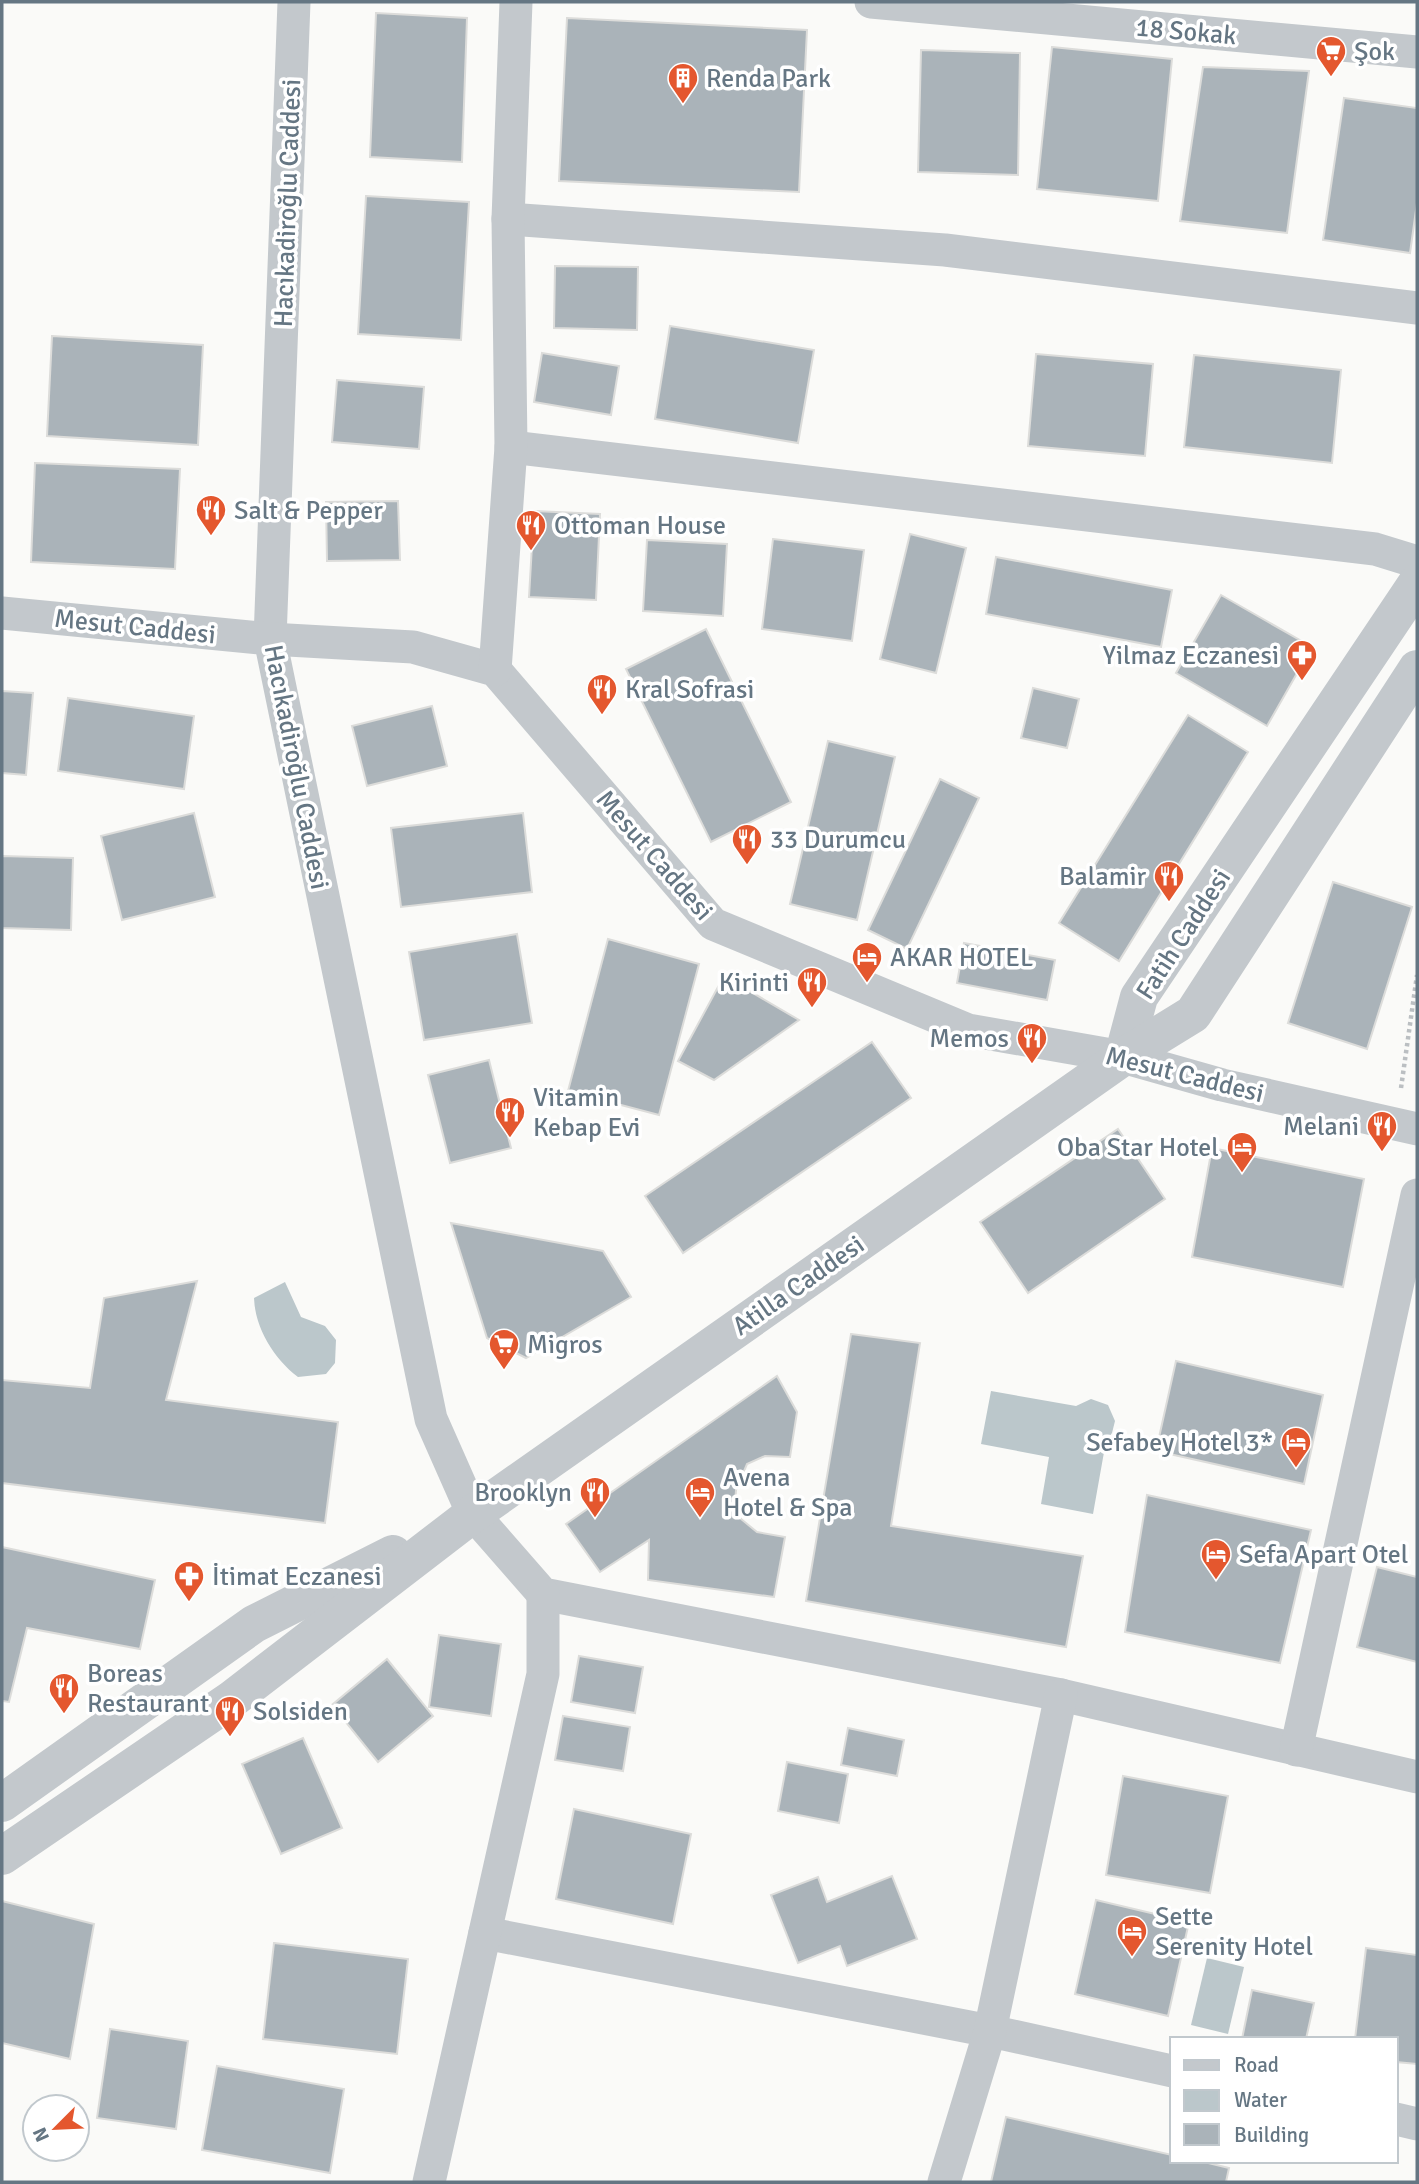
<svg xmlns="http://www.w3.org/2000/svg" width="1419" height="2184" viewBox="0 0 1419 2184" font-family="Signika,sans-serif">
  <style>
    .water { fill: #bbc7cb }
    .building { fill: #aab3b9; stroke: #dcdcda; stroke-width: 2 }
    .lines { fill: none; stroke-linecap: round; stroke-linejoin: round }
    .path { stroke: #bbbfc2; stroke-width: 4.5; stroke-dasharray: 3.5 3.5; stroke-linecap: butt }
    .minor { stroke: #c3c8cc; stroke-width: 33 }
    .tertiary { stroke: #c3c8cc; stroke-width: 38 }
    .labels { text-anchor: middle; stroke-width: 7; stroke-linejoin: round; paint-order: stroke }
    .street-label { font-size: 26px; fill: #657683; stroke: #fff }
    .poi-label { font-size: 26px; fill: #657683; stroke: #fff; text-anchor: start }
  </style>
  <rect width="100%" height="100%" fill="#fafaf8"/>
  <g class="water">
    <path d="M285 1282 301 1317 325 1326 336 1340 335 1363 326 1374 298 1377C274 1359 255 1328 254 1298Z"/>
    <polygon points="991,1391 1076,1406 1091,1399 1108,1405 1115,1421 1112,1433 1106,1441 1093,1514 1041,1504 1049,1457 981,1444"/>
    <polygon points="1207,1958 1244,1967 1228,2034 1191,2025"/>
  </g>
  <g class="building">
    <polygon points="376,13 467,18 462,162 370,157"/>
    <polygon points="567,18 807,30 799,192 559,181"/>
    <polygon points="1052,47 1172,59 1158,201 1037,189"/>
    <polygon points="921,50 1020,53 1018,175 918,172"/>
    <polygon points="1203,67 1309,71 1287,233 1180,221"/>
    <polygon points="1344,98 1417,108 1417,203 1410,253 1323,240"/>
    <polygon points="366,196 469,202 461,340 358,334"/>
    <polygon points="555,266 638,267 637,330 554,328"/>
    <polygon points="670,326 814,350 798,443 655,419"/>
    <polygon points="52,336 203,345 198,445 47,436"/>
    <polygon points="542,353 619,366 611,415 534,402"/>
    <polygon points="1036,354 1153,364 1145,456 1028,446"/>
    <polygon points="1194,355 1341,370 1332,463 1184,447"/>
    <polygon points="337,380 424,387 419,449 332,442"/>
    <polygon points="35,463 180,469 175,569 31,562"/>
    <polygon points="398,501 400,560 327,561 326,502"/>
    <polygon points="534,511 600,514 596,600 529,597"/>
    <polygon points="910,534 966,548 936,673 880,659"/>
    <polygon points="773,539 864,550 852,641 762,629"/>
    <polygon points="647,540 727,544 723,616 643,611"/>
    <polygon points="996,557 1172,590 1161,647 986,614"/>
    <polygon points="1221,595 1312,647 1267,726 1176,673"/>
    <polygon points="706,629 791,802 711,842 626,669"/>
    <polygon points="1033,688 1079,699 1067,748 1021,738"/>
    <polygon points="2,691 33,693 26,775 2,773"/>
    <polygon points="68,698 194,716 184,789 58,771"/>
    <polygon points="432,706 447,766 367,786 352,726"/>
    <polygon points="1188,715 1248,752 1119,961 1059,923"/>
    <polygon points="828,741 895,757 857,920 790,904"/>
    <polygon points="940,779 979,798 907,949 868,930"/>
    <polygon points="194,813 215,897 122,920 101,836"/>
    <polygon points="523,813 532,892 401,907 391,828"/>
    <polygon points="2,856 73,858 71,930 2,928"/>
    <polygon points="1333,882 1412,907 1367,1049 1288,1023"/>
    <polygon points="517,934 532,1023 424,1040 409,952"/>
    <polygon points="608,939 699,964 659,1115 568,1091"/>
    <polygon points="964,943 1055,960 1047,1000 957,983"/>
    <polygon points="724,976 799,1020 714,1080 678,1061"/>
    <polygon points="872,1042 911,1098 683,1253 645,1196"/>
    <polygon points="489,1060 511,1148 450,1163 428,1075"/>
    <polygon points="1118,1129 1165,1199 1028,1293 980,1222"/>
    <polygon points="1212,1148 1364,1179 1343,1287 1192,1257"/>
    <polygon points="451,1223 603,1251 631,1297 526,1358 487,1338"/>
    <polygon points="197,1281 166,1400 338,1422 325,1523 2,1483 2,1380 90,1388 104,1298"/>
    <polygon points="851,1334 920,1343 891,1526 1083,1556 1066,1647 806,1601"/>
    <polygon points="1176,1361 1323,1395 1304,1484 1156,1451"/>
    <polygon points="777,1376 797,1412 790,1457 765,1456 747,1464 736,1490 735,1505 741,1519 757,1532 785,1537 774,1597 648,1580 649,1540 600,1572 566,1524"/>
    <polygon points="1147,1495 1311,1530 1280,1663 1125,1632"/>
    <polygon points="2,1547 155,1580 140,1649 27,1628 9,1702 2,1701"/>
    <polygon points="1377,1567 1417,1577 1417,1662 1357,1647"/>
    <polygon points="439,1635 501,1644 491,1716 429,1707"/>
    <polygon points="579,1656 643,1667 635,1713 571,1702"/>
    <polygon points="387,1659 433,1716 378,1762 332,1705"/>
    <polygon points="563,1716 630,1727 623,1771 555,1760"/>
    <polygon points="848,1728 904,1740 897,1776 841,1765"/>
    <polygon points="303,1738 342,1828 281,1854 242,1764"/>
    <polygon points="787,1762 848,1774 839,1823 778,1811"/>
    <polygon points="1123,1776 1228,1796 1210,1893 1106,1875"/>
    <polygon points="574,1809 691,1834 673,1924 556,1899"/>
    <polygon points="892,1876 917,1939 847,1966 840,1946 798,1963 771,1895 818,1877 827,1902"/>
    <polygon points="1096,1900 1189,1922 1168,2016 1075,1994"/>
    <polygon points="2,1901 94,1924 70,2059 2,2043"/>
    <polygon points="274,1943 408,1959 397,2054 263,2039"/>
    <polygon points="1366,1948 1417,1955 1417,2064 1396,2062 1396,2039 1355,2039"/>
    <polygon points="1252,1990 1314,2003 1306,2039 1242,2039"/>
    <polygon points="110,2029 188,2041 176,2129 97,2118"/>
    <polygon points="217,2066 344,2089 330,2173 202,2150"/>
    <polygon points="1006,2117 1172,2155 1172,2161 1200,2161 1229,2168 1226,2182 991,2182"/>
  </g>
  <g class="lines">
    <polyline class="path" points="1401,1088 1417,975"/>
    <g class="minor">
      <polyline points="294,2 270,639 431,1419 473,1514 543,1594 1061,1695 1417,1777"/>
      <polyline points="871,2 1417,52"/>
      <polyline points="508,219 945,250 1417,308"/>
      <polyline points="511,447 1375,549 1417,562"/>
      <polyline points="2,613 270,639 413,647 495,670 713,924 968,1030 1123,1057 1222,1085 1417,1129"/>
      <polyline points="495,670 511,447 508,219 516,2"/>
      <polyline points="1296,1750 1417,1195"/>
      <polyline points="485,1933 990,2031 1172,2071"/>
      <polyline points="1396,2119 1417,2124"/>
      <polyline points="429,2182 543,1674 543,1594"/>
      <polyline points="944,2182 990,2031 1061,1695"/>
    </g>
    <g class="tertiary">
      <polyline points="1123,1057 1139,997 1417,583"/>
      <polyline points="2,1803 254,1624 393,1554"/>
      <polyline points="2,1856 231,1700 473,1514 1123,1057 1193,1014 1417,669"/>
    </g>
  </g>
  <defs>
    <g id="supermarket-pin" transform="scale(1.575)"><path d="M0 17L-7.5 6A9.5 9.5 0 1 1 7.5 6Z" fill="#e4572e" stroke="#fff"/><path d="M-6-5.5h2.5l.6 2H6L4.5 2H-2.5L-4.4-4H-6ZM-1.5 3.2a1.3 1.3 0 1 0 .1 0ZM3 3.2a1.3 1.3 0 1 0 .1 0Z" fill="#fff"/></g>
    <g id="building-pin" transform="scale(1.575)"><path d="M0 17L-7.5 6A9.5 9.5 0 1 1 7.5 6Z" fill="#e4572e" stroke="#fff"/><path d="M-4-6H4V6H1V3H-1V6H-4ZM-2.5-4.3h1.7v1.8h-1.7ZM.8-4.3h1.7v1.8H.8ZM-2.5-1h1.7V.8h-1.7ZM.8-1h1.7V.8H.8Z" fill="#fff"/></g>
    <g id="restaurant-pin" transform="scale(1.575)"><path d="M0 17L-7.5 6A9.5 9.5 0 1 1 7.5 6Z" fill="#e4572e" stroke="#fff"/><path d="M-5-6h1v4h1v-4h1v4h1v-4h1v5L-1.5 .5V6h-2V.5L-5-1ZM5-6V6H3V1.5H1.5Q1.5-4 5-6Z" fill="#fff"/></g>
    <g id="pharmacy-pin" transform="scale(1.575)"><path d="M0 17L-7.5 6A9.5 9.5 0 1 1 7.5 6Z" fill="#e4572e" stroke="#fff"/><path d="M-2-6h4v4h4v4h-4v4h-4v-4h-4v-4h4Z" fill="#fff"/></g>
    <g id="hotel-pin" transform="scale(1.575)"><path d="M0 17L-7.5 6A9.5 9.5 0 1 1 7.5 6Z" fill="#e4572e" stroke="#fff"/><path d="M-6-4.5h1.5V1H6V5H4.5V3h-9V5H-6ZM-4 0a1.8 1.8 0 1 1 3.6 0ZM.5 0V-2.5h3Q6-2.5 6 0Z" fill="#fff"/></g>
  </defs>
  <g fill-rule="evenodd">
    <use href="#supermarket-pin" x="1331" y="51"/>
    <use href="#building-pin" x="683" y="78"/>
    <use href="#restaurant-pin" x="211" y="510"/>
    <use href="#restaurant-pin" x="531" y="525"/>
    <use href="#pharmacy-pin" x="1302" y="655"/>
    <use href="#restaurant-pin" x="602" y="689"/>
    <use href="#restaurant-pin" x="747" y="839"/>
    <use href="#restaurant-pin" x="1169" y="876"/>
    <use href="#hotel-pin" x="867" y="957"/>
    <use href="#restaurant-pin" x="812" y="982"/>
    <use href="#restaurant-pin" x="1032" y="1038"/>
    <use href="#restaurant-pin" x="510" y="1112"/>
    <use href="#restaurant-pin" x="1382" y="1126"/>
    <use href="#hotel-pin" x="1242" y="1147"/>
    <use href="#supermarket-pin" x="504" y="1344"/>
    <use href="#hotel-pin" x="1296" y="1442"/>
    <use href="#restaurant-pin" x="595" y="1492"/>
    <use href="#hotel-pin" x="700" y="1492"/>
    <use href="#hotel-pin" x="1216" y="1554"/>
    <use href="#pharmacy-pin" x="189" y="1576"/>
    <use href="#restaurant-pin" x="64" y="1688"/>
    <use href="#restaurant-pin" x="230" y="1711"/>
    <use href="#hotel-pin" x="1132" y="1931"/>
  </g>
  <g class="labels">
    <g class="street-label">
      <text transform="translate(1186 31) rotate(5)" y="9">18 Sokak</text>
      <text transform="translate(287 203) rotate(-88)" y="9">Hacıkadiroğlu Caddesi</text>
      <text transform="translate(135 626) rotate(6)" y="9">Mesut Caddesi</text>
      <text transform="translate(297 767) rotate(79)" y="9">Hacıkadiroğlu Caddesi</text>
      <text transform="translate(655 855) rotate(49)" y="9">Mesut Caddesi</text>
      <text transform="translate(1183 934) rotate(-57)" y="9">Fatih Caddesi</text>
      <text transform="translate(1185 1074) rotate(14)" y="9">Mesut Caddesi</text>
      <text transform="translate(798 1285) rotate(-35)" y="9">Atilla Caddesi</text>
    </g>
    <g class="poi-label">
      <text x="1354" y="60">Şok</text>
      <text x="706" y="87">Renda Park</text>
      <text x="234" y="519">Salt &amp; Pepper</text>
      <text x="554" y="534">Ottoman House</text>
      <text x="1279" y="664" text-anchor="end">Yilmaz Eczanesi</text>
      <text x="625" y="698">Kral Sofrasi</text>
      <text x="770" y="848">33 Durumcu</text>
      <text x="1146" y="885" text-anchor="end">Balamir</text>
      <text x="890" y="966">AKAR HOTEL</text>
      <text x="789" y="991" text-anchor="end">Kirinti</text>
      <text x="1009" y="1047" text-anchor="end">Memos</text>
      <text x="533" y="1106">Vitamin<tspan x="533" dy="30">Kebap Evi</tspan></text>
      <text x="1359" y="1135" text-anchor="end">Melani</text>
      <text x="1219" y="1156" text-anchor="end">Oba Star Hotel</text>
      <text x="527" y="1353">Migros</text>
      <text x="1273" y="1451" text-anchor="end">Sefabey Hotel 3*</text>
      <text x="723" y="1486">Avena<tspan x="723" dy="30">Hotel &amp; Spa</tspan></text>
      <text x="572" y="1501" text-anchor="end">Brooklyn</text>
      <text x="1239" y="1563">Sefa Apart Otel</text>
      <text x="212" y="1585">İtimat Eczanesi</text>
      <text x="87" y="1682">Boreas<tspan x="87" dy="30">Restaurant</tspan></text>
      <text x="253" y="1720">Solsiden</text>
      <text x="1155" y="1925">Sette<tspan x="1155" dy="30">Serenity Hotel</tspan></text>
    </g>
  </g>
  <rect width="1419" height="2184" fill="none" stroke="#657683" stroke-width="7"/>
  <rect x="1170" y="2037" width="228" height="126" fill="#ffffff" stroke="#c1c8cd" stroke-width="2"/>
  <rect x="1184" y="2060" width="35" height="10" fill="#c3c8cc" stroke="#c1c8cd" stroke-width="2"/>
  <text x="1234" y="2072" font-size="21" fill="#657683">Road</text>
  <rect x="1184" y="2090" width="35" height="21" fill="#bbc7cb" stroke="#c1c8cd" stroke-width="2"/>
  <text x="1234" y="2107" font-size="21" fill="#657683">Water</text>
  <rect x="1184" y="2124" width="35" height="21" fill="#aab3b9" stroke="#c1c8cd" stroke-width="2"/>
  <text x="1234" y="2142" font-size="21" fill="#657683">Building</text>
  <g transform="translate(56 2128) rotate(246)"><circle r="33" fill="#ffffff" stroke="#c1c8cd" stroke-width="2"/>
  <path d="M0-5L12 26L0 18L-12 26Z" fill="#e4572e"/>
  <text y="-10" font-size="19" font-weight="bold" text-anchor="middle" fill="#657683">N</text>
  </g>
</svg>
